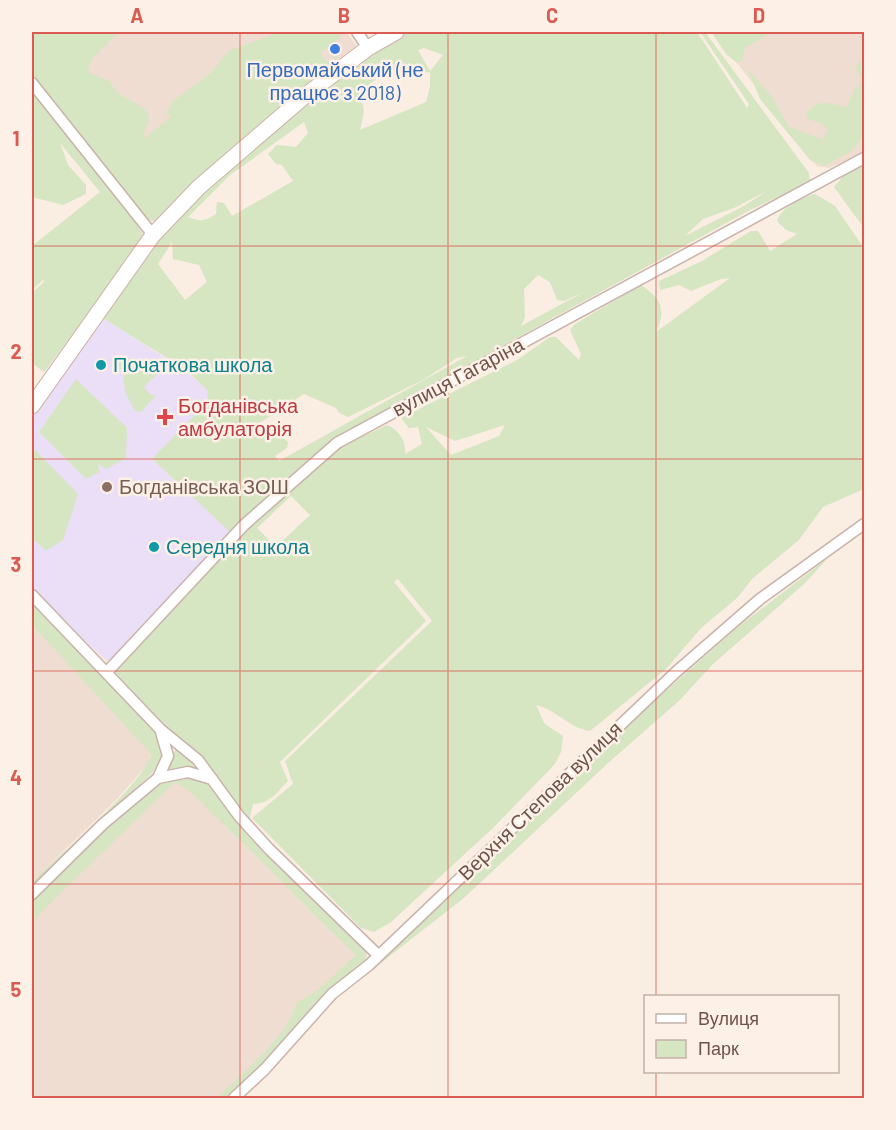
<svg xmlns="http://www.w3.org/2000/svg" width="896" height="1130" viewBox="0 0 896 1130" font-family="Barlow,sans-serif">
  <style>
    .residential { fill: #f0ddd1 }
    .education { fill: #eadff6 }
    .green { fill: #d6e5c2; fill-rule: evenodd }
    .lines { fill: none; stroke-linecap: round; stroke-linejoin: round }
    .street-casing { stroke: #c9b3aa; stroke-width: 13 }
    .secondary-casing { stroke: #ceb4aa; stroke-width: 17 }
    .street { stroke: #fff; stroke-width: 10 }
    .secondary { stroke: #fff; stroke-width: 15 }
    .grid { fill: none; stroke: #d95b51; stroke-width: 1.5; stroke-opacity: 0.55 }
    .shop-dot { fill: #3f7fe0; stroke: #fdf1e7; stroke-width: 2 }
    .culture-dot { fill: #0f9aa8; stroke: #fdf1e7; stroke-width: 2 }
    .health-dot { fill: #e0444e; stroke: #fdf1e7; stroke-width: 2 }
    .education-dot { fill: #8d6e63; stroke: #fdf1e7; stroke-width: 2 }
    .labels { text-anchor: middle; stroke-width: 5; stroke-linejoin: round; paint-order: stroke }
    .shop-label { font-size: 20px; fill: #366cbe; stroke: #fdf1e7 }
    .culture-label { font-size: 20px; fill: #0d838f; stroke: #fdf1e7; text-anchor: start }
    .street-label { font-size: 20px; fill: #6e524b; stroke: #fdf1e7 }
    .health-label { font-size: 20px; fill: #be3a42; stroke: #fdf1e7; text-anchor: start }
    .education-label { font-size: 20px; fill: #785e54; stroke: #fdf1e7; text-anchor: start }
    .neatline { fill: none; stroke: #d95b51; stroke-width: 2 }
    .grid-label { font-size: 20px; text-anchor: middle; font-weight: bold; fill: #d95b51 }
  </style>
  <rect width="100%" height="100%" fill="#faede2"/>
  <g class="residential">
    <polygon points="32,32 346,32 357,46 154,221 148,220 131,203 32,74"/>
    <polygon points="713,32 864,32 864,152 829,168 817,166"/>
    <polygon points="32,625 151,753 148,764 116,800 32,882"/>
    <polygon points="183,775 366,951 367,956 228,1098 32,1098 32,901 133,805"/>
  </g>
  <polygon class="education" points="99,316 185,370 213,396 152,459 230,532 121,653 107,661 32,593 32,413"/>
  <g class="green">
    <path d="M32 32H119L93 58 88 69 90 73 110 81C119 103 141 98 150 117L142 140 171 117 166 113 173 101 211 73 228 51 280 32H340V38L320 53 327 62 337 55 339 62 161 218 154 221 142 216 131 203 32 74Z"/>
    <path d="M402 32H697L747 108 749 104 700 32H705L809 173 810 182 750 210 351 429 300 467 230 532 152 459 208 401 207 390 185 369 99 316 171 222 286 119ZM424 48 443 55 430 71 418 50ZM398 69 411 74 430 72V87L426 102 360 130 364 112 360 91 376 79ZM304 122 308 133 296 147 277 145 268 154 276 164 282 165 293 181 232 216 224 203 217 202 216 214C206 221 200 222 188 217L230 175ZM767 191 744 206 685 236 703 219 734 208ZM172 242 173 259 199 265 207 282 185 300 158 264ZM538 275 550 282 557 300 564 301 584 292 521 326 525 317 524 289ZM467 356 279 461 275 456 287 448 288 442C276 429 264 434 252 428L304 394 336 408 339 413 348 417 423 380 457 358Z"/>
    <polygon points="711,32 772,32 745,48 743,60 737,63 727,55"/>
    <path d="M864 58V135L850 152 825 166 811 161 760 99 747 68 773 98 788 126 823 140 827 129 823 124 808 119 806 114C818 97 829 104 847 107L854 89 860 85 861 79 855 67Z"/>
    <polygon points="32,91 126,208 145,238 44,372 32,363 32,293 44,282 43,280 32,290 32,246 100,192 60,143 68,165 86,185 86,194 63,205 32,197"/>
    <polygon points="864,163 864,228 834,187 846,173"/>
    <path d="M815 194 835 206 864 248V489L823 507 799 540 753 578 737 598 701 628 666 669 590 731C569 728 557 710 536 705L544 723 563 736 561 752 555 764 493 828 391 922 374 932 361 928 252 818 293 784 285 761 432 621 398 579 394 582 426 621 280 762 288 781C277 792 270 804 253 804L249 822 120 681 116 672 120 664 247 527 309 474 330 452 387 425C398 429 407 442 405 454L422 444 418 427 409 428 401 418 517 360 550 337H556L579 360 581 354 570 330 575 324 641 285C663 300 666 310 656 332L730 278 721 279 691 291 679 285 660 290 659 281 702 261 751 231H758L770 251 797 234 786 230 777 221C781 207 802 198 815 194ZM505 425 499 436 451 455 426 427 455 441ZM291 496 310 515 276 547 257 528Z"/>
    <polygon points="119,358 141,359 163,368 144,387 151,395 156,395 141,412 135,411 125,392 123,372 115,364"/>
    <polygon points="76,379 127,428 126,458 106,469 98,464 100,472 86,479 39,432"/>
    <polygon points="32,447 78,494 63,540 46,551 36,541 32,541"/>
    <polygon points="828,558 805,583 712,665 680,700 608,763 465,897 368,973 625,727 739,626"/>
    <path d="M32 599 160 735C163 751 163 759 153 772L32 889V882C57 857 145 783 151 754L32 625Z"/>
    <polygon points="176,749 180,750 205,773 166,772"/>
    <path d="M183 775 207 778 366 951 365 963 228 1098H217C240 1075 290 1035 296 1003L319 989 356 955C309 912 267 865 220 821 205 807 194 792 175 782L32 921V901C64 870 142 784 183 775Z"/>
  </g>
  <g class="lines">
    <g class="street-casing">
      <g id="street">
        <polyline points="357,32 368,48"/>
        <polyline points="32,83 153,235"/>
        <polyline points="32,595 160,729 198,760 239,816 269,849 378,955"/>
        <polyline points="107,672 244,525 337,443 864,158"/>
        <polyline points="158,778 188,772 212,779"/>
        <polyline points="32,894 103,824 158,778 168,756 161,732"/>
        <polyline points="234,1098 265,1069 332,994 369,965 676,672 760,599 864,524"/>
      </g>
    </g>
    <g class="secondary-casing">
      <polyline id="secondary" points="32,406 153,235 199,187 306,95 368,48 396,32"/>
    </g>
    <use href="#street" class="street"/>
    <use href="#secondary" class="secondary"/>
  </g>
  <path class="grid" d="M240 32V1098M448 32V1098M656 32V996M32 246H864M32 459H864M32 671H864M32 884H864M656 1072V1098"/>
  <circle class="shop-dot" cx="335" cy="49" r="6"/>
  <g class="culture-dot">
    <circle cx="101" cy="365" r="6"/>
    <circle cx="154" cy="547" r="6"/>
  </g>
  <path class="health-dot" d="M162 408h6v6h6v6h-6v6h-6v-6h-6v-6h6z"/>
  <circle class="education-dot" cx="107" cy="487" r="6"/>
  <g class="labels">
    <g class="shop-label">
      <text x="335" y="77">Первомайський (не<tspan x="335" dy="23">працює з 2018)</tspan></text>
    </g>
    <g class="culture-label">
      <text x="113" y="372">Початкова школа</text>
      <text x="166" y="554">Середня школа</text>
    </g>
    <g class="street-label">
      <text transform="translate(458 377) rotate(-28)" y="7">вулиця Гагаріна</text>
      <text transform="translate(540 801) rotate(-44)" y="7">Верхня Степова вулиця</text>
    </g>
    <g class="health-label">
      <text x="178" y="413">Богданівська<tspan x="178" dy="23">амбулаторія</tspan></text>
    </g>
    <g class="education-label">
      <text x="119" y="494">Богданівська ЗОШ</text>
    </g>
  </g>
  <rect width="896" height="1130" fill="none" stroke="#fdf1e7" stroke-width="66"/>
  <rect x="644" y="995" width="195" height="78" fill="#fdf1e7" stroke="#c4b1a9" stroke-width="1.5"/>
  <rect x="656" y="1014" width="30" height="9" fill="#ffffff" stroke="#c4b1a9" stroke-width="1.5"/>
  <text x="698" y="1025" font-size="18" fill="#6e524b">Вулиця</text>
  <rect x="656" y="1040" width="30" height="18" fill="#d6e5c2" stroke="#c4b1a9" stroke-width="1.5"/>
  <text x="698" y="1055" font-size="18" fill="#6e524b">Парк</text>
  <rect x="33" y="33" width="830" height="1064" class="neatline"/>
  <g class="grid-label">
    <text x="137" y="23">A</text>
    <text x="344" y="23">B</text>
    <text x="552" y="23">C</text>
    <text x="759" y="23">D</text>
    <text x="16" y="146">1</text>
    <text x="16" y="359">2</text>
    <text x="16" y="572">3</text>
    <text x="16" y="785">4</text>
    <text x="16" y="997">5</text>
  </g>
</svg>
